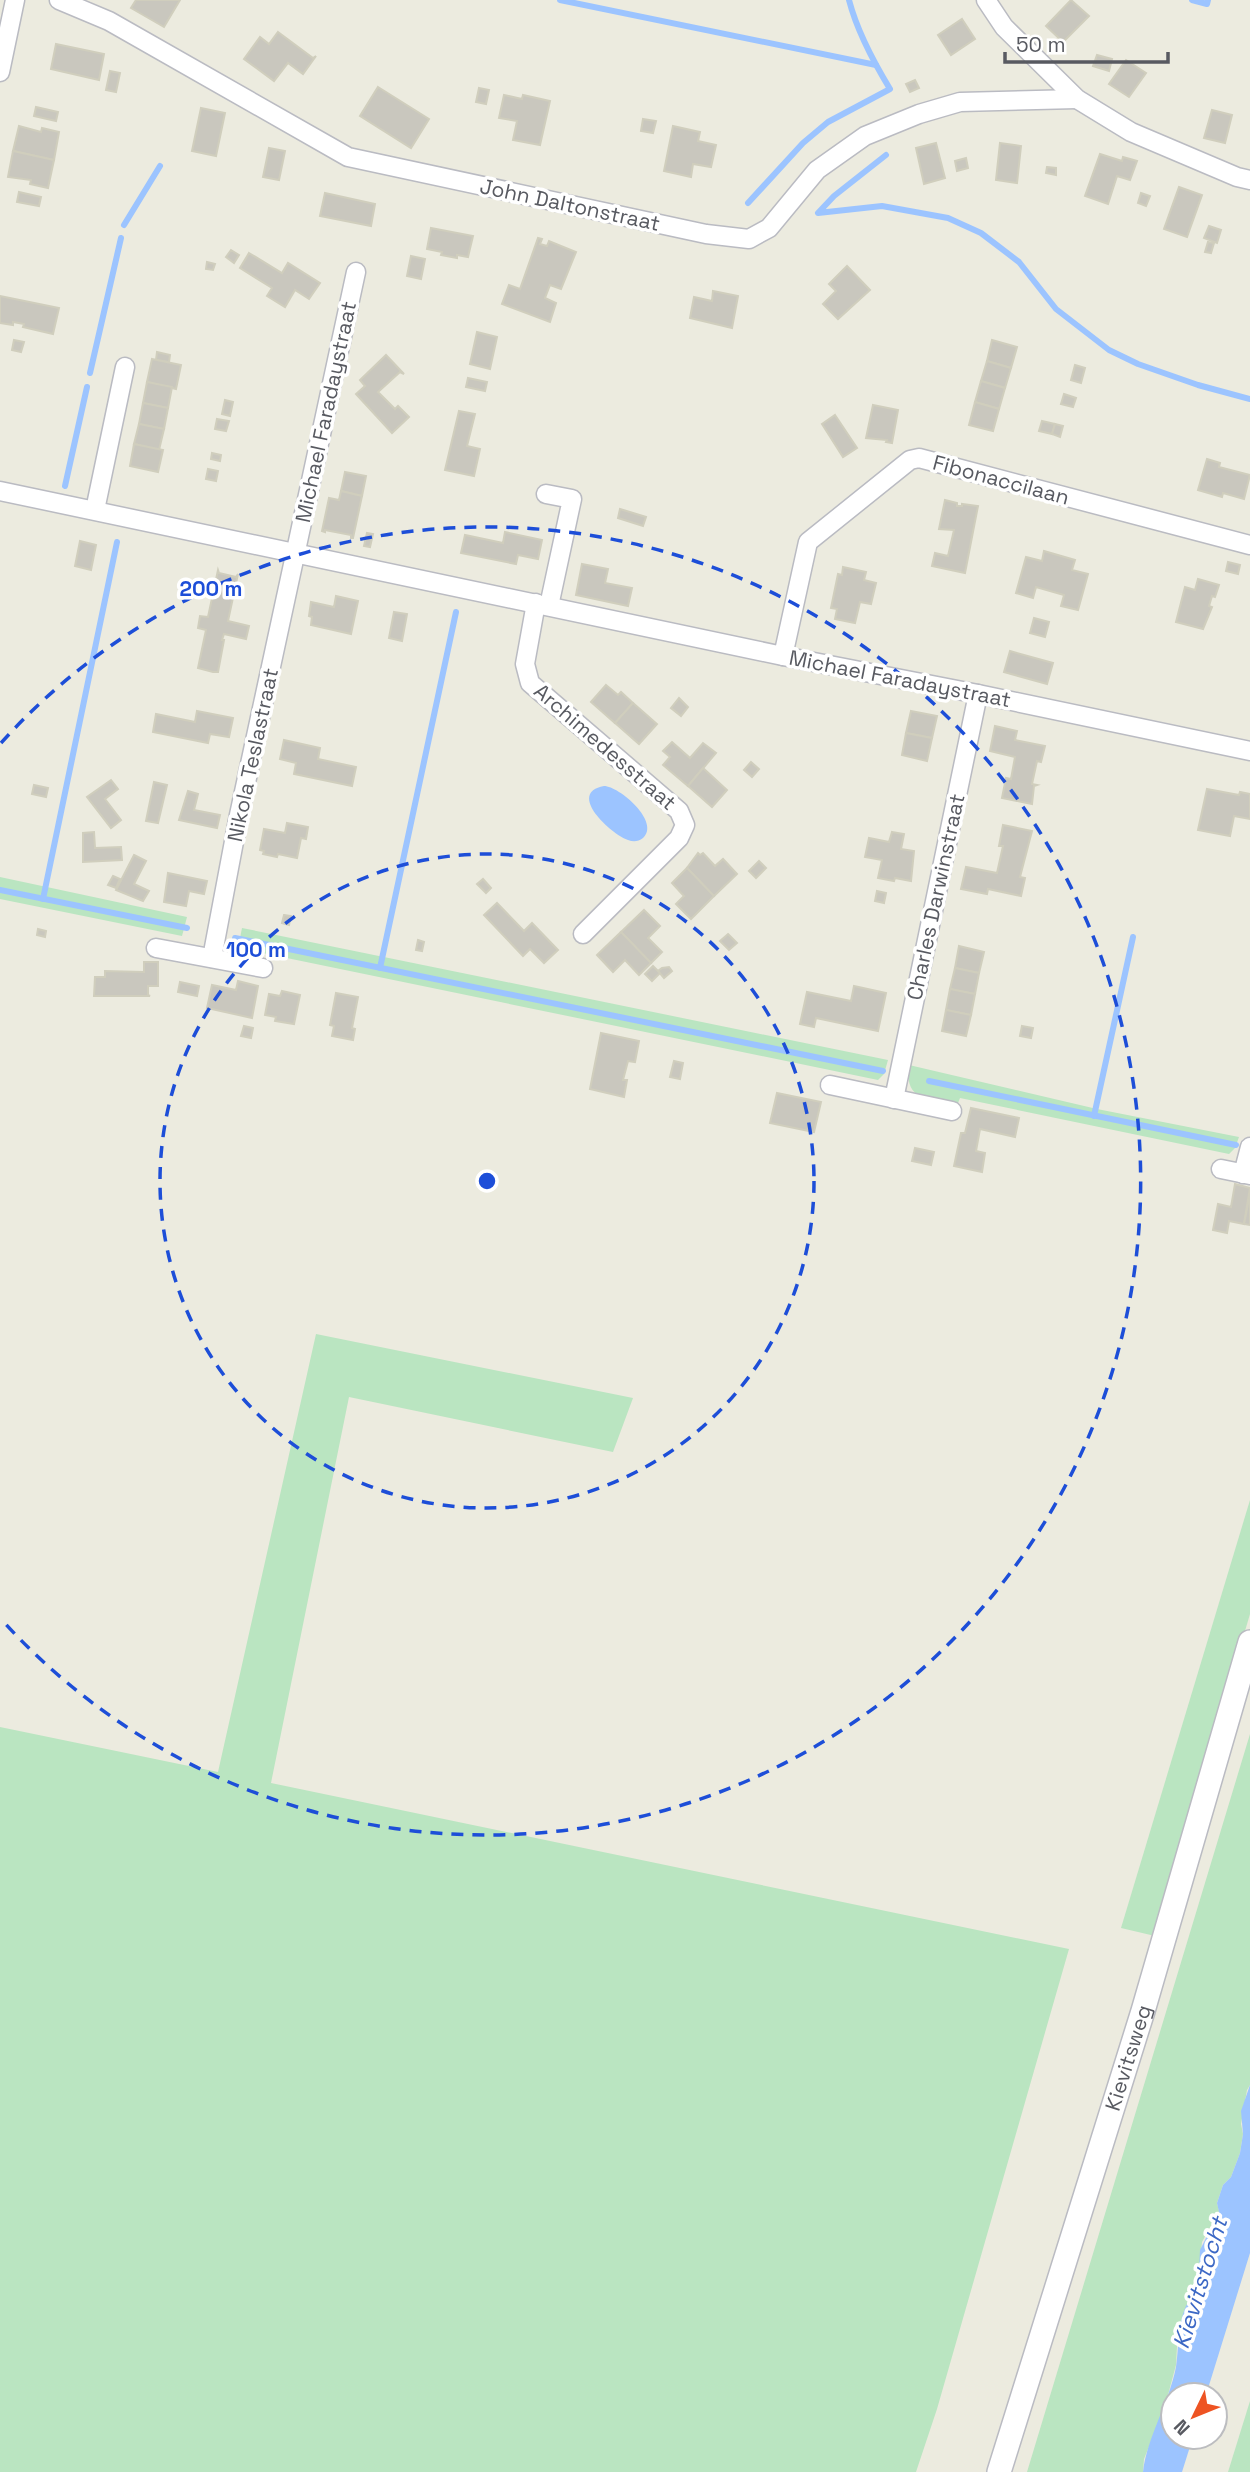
<svg xmlns="http://www.w3.org/2000/svg" width="1250" height="2472" viewBox="0 0 1250 2472" font-family="'Space Grotesk',sans-serif">
  <style>
    .green { fill: #bae5c1 }
    .water { fill: #9cc4ff }
    .lines { fill: none; stroke-linecap: round; stroke-linejoin: round }
    .stream { stroke: #9cc4ff; stroke-width: 6 }
    .building { fill: #c9c7be; stroke: #d0cebd; stroke-width: 2 }
    .minor-casing { stroke: #babbc2; stroke-width: 21 }
    .tertiary-casing { stroke: #babbc2; stroke-width: 26 }
    .minor { stroke: #fff; stroke-width: 18 }
    .tertiary { stroke: #fff; stroke-width: 23 }
    .ring { fill: none; stroke: #1d4ed8; stroke-width: 3.5; stroke-dasharray: 12 9 }
    .labels { text-anchor: middle; stroke-width: 7; stroke-linejoin: round; paint-order: stroke }
    .street-label { font-size: 21px; fill: #585a61; stroke: #fff }
    .water-label { font-size: 23px; font-style: italic; fill: #3c68c5; stroke: #fff }
    .centre { fill: #1d4ed8; stroke: #fff; stroke-width: 3.5 }
    .ring-label { font-size: 21px; text-anchor: middle; font-weight: bold; fill: #1d4ed8; stroke: #fff; stroke-width: 7; stroke-linejoin: round; paint-order: stroke }
  </style>
  <rect width="100%" height="100%" fill="#ecebdf"/>
  <g class="green">
    <polygon points="0,877 187,917 182,936 0,899"/>
    <polygon points="242,928 888,1060 884,1074 878,1080 238,948"/>
    <path d="M909 1065 1097 1109 1239 1137 1235 1148 1229 1154 960 1098 958 1103C929 1098 904 1103 909 1065Z"/>
    <polygon points="316,1334 633,1398 613,1452 349,1397 271,1783 1069,1949 937,2409 916,2472 0,2472 0,1727 218,1772"/>
    <polygon points="1250,1500 1250,1614 1155,1936 1121,1928"/>
    <polygon points="1250,1734 1250,2085 1247,2090 1241,2124 1243,2134 1240,2153 1231,2177 1223,2185 1217,2203 1219,2211 1202,2242 1198,2290 1178,2328 1176,2365 1165,2406 1144,2459 1143,2472 1027,2472"/>
    <polygon points="1250,2401 1250,2472 1228,2472"/>
  </g>
  <g class="water">
    <path d="M604 786C619 786 661 822 643 838 638 842 633 842 628 840 611 834 566 793 604 786Z"/>
    <path d="M1250 2085V2253L1206 2395H1173V2437H1193L1182 2472H1143C1147 2437 1169 2403 1176 2367 1180 2342 1176 2309 1198 2290L1200 2250 1219 2212 1217 2203 1223 2185 1231 2177 1240 2153 1243 2134 1241 2111Z"/>
  </g>
  <g class="lines">
    <g class="stream">
      <polyline points="560,0 876,65"/>
      <polyline points="1192,0 1207,4 1208,0"/>
      <polyline points="886,155 834,196 818,213 882,206 948,218 981,233 1019,262 1056,309 1109,350 1138,364 1198,385 1250,399"/>
      <path d="M748 203 803 143 828 122 890 89C873 61 857 31 849 0"/>
      <polyline points="124,225 160,166"/>
      <polyline points="90,373 121,238"/>
      <polyline points="65,486 87,387"/>
      <polyline points="0,890 187,928"/>
      <polyline points="43,899 117,542"/>
      <polyline points="235,938 883,1071"/>
      <polyline points="380,968 456,612"/>
      <polyline points="929,1081 1236,1145"/>
      <polyline points="1094,1116 1133,937"/>
    </g>
  </g>
  <g class="building">
    <polygon points="136,0 180,0 164,27 131,8"/>
    <polygon points="1071,0 1089,16 1063,42 1046,26"/>
    <polygon points="962,19 975,39 951,55 938,35"/>
    <polygon points="278,32 313,58 316,56 303,74 288,63 274,81 244,59 260,37 269,44"/>
    <polygon points="56,44 104,54 99,80 51,69"/>
    <polygon points="1097,55 1112,59 1109,71 1093,66"/>
    <polygon points="1126,60 1146,73 1129,97 1109,84"/>
    <polygon points="110,71 120,73 116,92 106,90"/>
    <polygon points="915,80 919,88 910,92 906,84"/>
    <polygon points="378,87 429,119 411,148 360,116"/>
    <polygon points="479,88 489,90 486,104 476,102"/>
    <polygon points="504,95 522,99 523,95 550,101 540,145 513,140 517,121 499,118"/>
    <polygon points="36,107 58,112 56,121 34,116"/>
    <polygon points="201,108 225,113 216,156 192,151"/>
    <polygon points="1212,110 1232,115 1225,143 1204,138"/>
    <polygon points="643,119 656,121 653,133 641,131"/>
    <polygon points="19,126 41,132 42,128 59,132 54,160 13,151"/>
    <polygon points="673,126 700,132 698,141 716,145 711,167 693,164 691,177 664,171"/>
    <polygon points="936,143 945,178 924,184 916,148"/>
    <polygon points="1000,143 1021,146 1017,183 996,180"/>
    <polygon points="269,148 285,151 279,180 263,177"/>
    <polygon points="13,151 54,160 48,188 30,184 31,180 8,177"/>
    <polygon points="1100,154 1122,161 1123,157 1137,161 1130,180 1117,176 1108,204 1085,196"/>
    <polygon points="966,158 968,168 957,171 955,161"/>
    <polygon points="1047,167 1056,168 1056,175 1046,173"/>
    <polygon points="1179,187 1202,195 1187,237 1164,229"/>
    <polygon points="19,192 41,197 39,206 17,202"/>
    <polygon points="325,193 375,204 371,226 320,216"/>
    <polygon points="1141,193 1150,196 1146,206 1138,203"/>
    <polygon points="1209,226 1221,230 1217,243 1204,238"/>
    <polygon points="431,228 473,236 468,257 457,255 457,258 441,255 442,252 427,249"/>
    <polygon points="538,238 542,239 540,244 547,246 549,241 576,252 561,289 550,285 545,298 556,303 550,322 502,304 509,285 520,289"/>
    <polygon points="1208,242 1214,243 1211,253 1205,252"/>
    <polygon points="231,250 239,255 234,263 226,257"/>
    <polygon points="249,253 282,273 288,263 320,283 309,299 295,290 285,307 267,296 272,288 240,268"/>
    <polygon points="411,256 425,259 421,279 407,276"/>
    <polygon points="207,262 215,264 213,270 206,269"/>
    <polygon points="847,266 870,290 838,319 823,304 836,291 829,284"/>
    <polygon points="713,291 738,296 732,328 690,318 694,297 712,301"/>
    <polygon points="0,296 59,308 53,334 23,327 24,324 13,322 13,325 0,323"/>
    <polygon points="477,332 497,337 490,369 470,364"/>
    <polygon points="14,340 24,342 21,352 12,350"/>
    <polygon points="992,340 1017,347 1011,368 987,361"/>
    <polygon points="157,352 170,355 169,362 156,360"/>
    <polygon points="386,355 404,374 400,372 378,392 395,409 398,406 409,417 392,433 356,394 365,386 360,380"/>
    <polygon points="152,359 181,365 176,389 147,382"/>
    <polygon points="987,361 1011,368 1005,388 981,381"/>
    <polygon points="1075,365 1085,368 1081,383 1071,380"/>
    <polygon points="468,378 487,382 485,391 466,387"/>
    <polygon points="981,381 1005,388 999,409 975,402"/>
    <polygon points="147,382 172,387 168,408 143,403"/>
    <polygon points="1064,394 1076,398 1073,407 1061,404"/>
    <polygon points="225,400 233,402 230,416 222,414"/>
    <polygon points="975,402 999,409 993,431 969,425"/>
    <polygon points="143,403 168,408 164,429 139,424"/>
    <polygon points="873,405 898,410 892,443 886,442 887,440 866,438"/>
    <polygon points="459,411 475,414 467,446 480,449 474,476 445,470"/>
    <polygon points="835,415 857,448 843,457 822,424"/>
    <polygon points="217,419 229,421 226,431 215,429"/>
    <polygon points="1042,421 1055,424 1052,434 1039,431"/>
    <polygon points="139,424 164,429 159,450 134,444"/>
    <polygon points="1055,424 1063,426 1060,437 1052,434"/>
    <polygon points="134,444 163,450 158,472 130,466"/>
    <polygon points="212,453 221,455 220,461 211,459"/>
    <polygon points="1207,459 1220,463 1219,467 1250,475 1244,499 1223,493 1222,497 1198,490"/>
    <polygon points="208,469 218,471 216,481 206,479"/>
    <polygon points="345,472 366,476 362,496 341,491"/>
    <polygon points="341,491 362,496 353,538 351,538 351,535 325,530 325,532 322,531 329,498 339,500"/>
    <polygon points="945,500 957,503 957,506 962,506 962,504 978,506 965,573 932,566 935,553 948,556 954,530 939,529"/>
    <polygon points="620,509 646,517 643,526 618,518"/>
    <polygon points="505,532 542,540 538,559 518,555 516,564 461,553 465,535 503,543"/>
    <polygon points="367,533 373,534 370,547 364,546"/>
    <polygon points="80,541 96,545 91,570 75,566"/>
    <polygon points="1044,551 1075,560 1072,570 1088,574 1078,610 1061,606 1064,595 1036,587 1033,598 1016,593 1026,557 1042,561"/>
    <polygon points="1228,562 1240,565 1238,574 1226,571"/>
    <polygon points="582,564 608,569 605,583 632,588 628,606 576,595"/>
    <polygon points="843,567 866,572 864,580 876,583 871,604 860,602 855,623 835,619 837,609 831,608 838,574 842,575"/>
    <polygon points="218,570 219,573 236,577 238,574 228,621 249,626 246,639 224,634 222,640 224,640 218,672 213,672 198,668 206,630 198,628 200,616 208,617"/>
    <polygon points="1198,579 1219,585 1215,597 1212,596 1209,606 1212,607 1203,629 1176,622 1185,587 1195,590"/>
    <polygon points="336,596 358,601 351,634 311,625 312,617 309,616 311,602 334,607"/>
    <polygon points="394,612 407,614 402,641 389,638"/>
    <polygon points="1034,618 1049,622 1045,637 1030,633"/>
    <polygon points="1010,651 1053,663 1047,684 1004,672"/>
    <polygon points="606,685 618,695 621,692 633,703 615,723 591,702"/>
    <polygon points="679,698 688,707 681,716 671,708"/>
    <polygon points="633,703 657,724 639,744 615,723"/>
    <polygon points="197,711 233,718 229,737 210,734 208,743 153,732 156,714 195,722"/>
    <polygon points="911,711 937,716 932,738 906,733"/>
    <polygon points="995,726 1017,731 1015,740 1045,746 1041,762 1037,761 1032,784 1037,785 1034,786 1032,804 1002,798 1006,778 1011,779 1015,757 990,751"/>
    <polygon points="906,733 932,738 927,761 902,755"/>
    <polygon points="284,740 320,748 318,759 356,767 352,786 294,774 296,763 280,759"/>
    <polygon points="672,742 690,758 703,743 716,753 688,786 663,765 670,757 663,751"/>
    <polygon points="751,762 759,769 752,777 744,770"/>
    <polygon points="703,768 727,790 712,807 688,786"/>
    <polygon points="111,780 118,789 105,799 121,820 111,828 87,797"/>
    <polygon points="154,782 167,785 158,823 146,821"/>
    <polygon points="34,785 48,788 46,797 32,794"/>
    <polygon points="1207,789 1239,795 1240,792 1250,794 1250,819 1234,816 1230,836 1198,830"/>
    <polygon points="188,791 198,794 194,810 220,815 217,828 179,820"/>
    <polygon points="287,823 308,827 306,839 301,838 297,858 278,854 277,857 263,854 264,851 260,850 264,829 285,833"/>
    <polygon points="1003,825 1032,831 1020,877 1025,878 1021,896 988,889 987,894 961,889 966,867 997,873 1003,846 999,846"/>
    <polygon points="94,832 95,848 121,847 122,860 83,862 83,833"/>
    <polygon points="892,832 904,834 901,849 914,851 911,881 895,878 894,881 878,878 882,860 865,857 869,838 889,842"/>
    <polygon points="698,853 700,855 703,853 715,866 723,859 737,874 714,896 687,868"/>
    <polygon points="134,855 146,861 134,884 149,891 143,901 116,890"/>
    <polygon points="759,861 766,868 756,878 749,871"/>
    <polygon points="687,868 714,896 691,919 676,904 684,896 672,883"/>
    <polygon points="168,873 207,881 204,894 189,891 186,906 164,902"/>
    <polygon points="113,876 120,879 116,888 108,885"/>
    <polygon points="483,879 491,888 486,893 477,884"/>
    <polygon points="877,891 886,893 884,903 875,901"/>
    <polygon points="497,903 524,931 532,923 558,950 544,963 530,949 523,956 484,915"/>
    <polygon points="644,910 660,926 648,938 662,952 651,963 621,932"/>
    <polygon points="284,915 291,916 289,925 282,923"/>
    <polygon points="38,929 46,931 45,937 37,935"/>
    <polygon points="621,932 651,963 639,975 625,960 613,972 597,955"/>
    <polygon points="728,934 737,943 729,950 720,941"/>
    <polygon points="418,940 424,942 422,951 416,950"/>
    <polygon points="959,946 984,952 979,973 955,968"/>
    <polygon points="144,962 158,962 158,986 148,986 148,995 150,996 94,996 95,977 105,977 105,971 144,972"/>
    <polygon points="653,966 660,973 652,981 645,974"/>
    <polygon points="669,967 672,971 664,978 658,971 662,968"/>
    <polygon points="955,968 979,973 975,994 950,989"/>
    <polygon points="238,981 258,986 252,1018 207,1008 212,985 236,990"/>
    <polygon points="180,982 199,986 197,996 178,992"/>
    <polygon points="854,986 886,993 878,1031 816,1018 814,1027 800,1024 807,992 851,1001"/>
    <polygon points="950,989 975,994 971,1015 946,1010"/>
    <polygon points="282,991 300,995 294,1024 275,1021 276,1017 265,1015 269,994 280,996"/>
    <polygon points="336,993 358,997 352,1028 355,1029 353,1040 332,1036 334,1026 330,1025"/>
    <polygon points="946,1010 971,1015 966,1036 942,1031"/>
    <polygon points="244,1026 253,1028 251,1038 241,1036"/>
    <polygon points="1022,1026 1033,1028 1031,1038 1020,1036"/>
    <polygon points="601,1033 639,1041 635,1062 628,1061 623,1080 627,1080 624,1097 590,1089"/>
    <polygon points="674,1061 683,1063 680,1079 670,1077"/>
    <polygon points="777,1093 821,1102 814,1132 770,1123"/>
    <polygon points="971,1108 1019,1118 1015,1137 980,1129 976,1151 985,1153 982,1172 954,1166 961,1133 965,1133"/>
    <polygon points="915,1148 934,1152 931,1165 912,1161"/>
    <polygon points="1235,1184 1250,1188 1244,1224 1229,1221 1227,1233 1213,1230 1218,1204 1231,1207"/>
    <polygon points="1250,1194 1250,1225 1244,1224"/>
  </g>
  <g class="lines">
    <g class="minor-casing">
      <g id="minor">
        <polyline points="59,0 109,21 348,157 706,234 749,239 769,228 817,170 865,136 919,114 960,102 1077,99"/>
        <polyline points="986,0 1004,27 1077,99 1131,132 1237,177 1250,180"/>
        <polyline points="0,72 15,0"/>
        <polyline points="0,491 783,656 978,694 1250,751"/>
        <polyline points="546,494 572,499 549,606"/>
        <polyline points="95,510 125,367"/>
        <polyline points="536,603 525,664 530,683 679,811 685,825 679,838 583,934"/>
        <polyline points="783,656 808,542 910,460 919,458 1250,545"/>
        <polyline points="156,948 263,968"/>
        <polyline points="212,958 239,815 356,272"/>
        <polyline points="830,1085 952,1111"/>
        <polyline points="894,1099 978,694"/>
        <polyline points="1221,1169 1250,1175"/>
        <polyline points="1243,1174 1250,1147"/>
      </g>
    </g>
    <g class="tertiary-casing">
      <g id="tertiary">
        <path id="s1" d="M999 2472 1143 2011 1250 1642"/>
      </g>
    </g>
    <use href="#minor" class="minor"/>
    <use href="#tertiary" class="tertiary"/>
  </g>
  <g class="ring">
    <circle cx="487" cy="1181" r="327"/>
    <path d="M1 743A654 654 0 1 1 1 1619"/>
  </g>
  <g class="labels">
    <g class="street-label">
      <text transform="translate(570 205) rotate(12)" y="7">John Daltonstraat</text>
      <text transform="translate(326 412) rotate(-78)" y="7">Michael Faradaystraat</text>
      <text transform="translate(1001 480) rotate(15)" y="7">Fibonaccilaan</text>
      <text transform="translate(900 679) rotate(11)" y="7">Michael Faradaystraat</text>
      <text transform="translate(605 747) rotate(41)" y="7">Archimedesstraat</text>
      <text transform="translate(253 755) rotate(-78)" y="7">Nikola Teslastraat</text>
      <text transform="translate(936 897) rotate(-78)" y="7">Charles Darwinstraat</text>
      <text dy="7" stroke="none"><textPath href="#s1" startOffset="434">Kievitsweg</textPath></text>
    </g>
    <g class="water-label">
      <text transform="translate(1200 2283) rotate(-73)" y="8">Kievitstocht</text>
    </g>
  </g>
  <circle cx="487" cy="1181" r="10" class="centre"/>
  <g class="ring-label">
    <text x="211" y="596">200 m</text>
    <text x="256" y="957">100 m</text>
  </g>
  <g transform="translate(1194 2416) rotate(227)"><circle r="33" fill="#ffffff" stroke="#bcbdc0" stroke-width="2"/>
  <path d="M0-5L12 26L0 18L-12 26Z" fill="#ee5423"/>
  <text y="-10" font-size="19" font-weight="bold" text-anchor="middle" fill="#585a61">N</text>
  </g>
  <path d="M1005 52v10h163v-10" fill="none" stroke="#585a61" stroke-width="3.5"/>
  <text x="1016" y="52" font-size="21" fill="#585a61" stroke="#ffffff" stroke-width="5" paint-order="stroke">50 m</text>
</svg>
